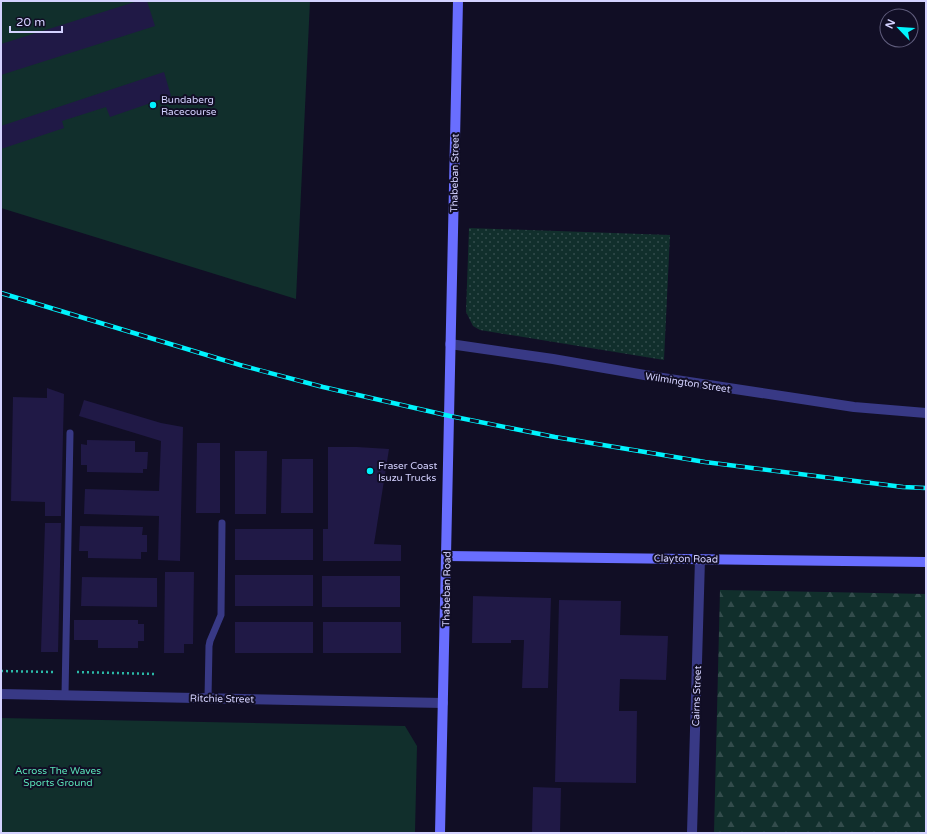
<svg xmlns="http://www.w3.org/2000/svg" width="927" height="834" viewBox="0 0 927 834" font-family="'Varela Round',sans-serif">
  <style>
    .grass { fill: url(#grass-dots) }
    .forest { fill: url(#forest-firs) }
    .green { fill: #112f2c }
    .building { fill: #201946 }
    .lines { fill: none; stroke-linecap: round; stroke-linejoin: round }
    .path { stroke: #2bb9a8; stroke-width: 2.5; stroke-dasharray: 2 3; stroke-linecap: butt }
    .lane { stroke: #383985; stroke-width: 7 }
    .street { stroke: #383985; stroke-width: 10 }
    .secondary { stroke: #696eff; stroke-width: 10 }
    .rail-casing { stroke: #00f3fd; stroke-width: 4.5 }
    .rail { stroke: #110e25; stroke-width: 3; stroke-dasharray: 9; stroke-linecap: butt }
    .poi-dot { fill: #00f3fd; stroke: #110e25; stroke-width: 1.5 }
    .labels { text-anchor: middle; stroke-width: 4; stroke-linejoin: round; paint-order: stroke }
    .poi-label { font-size: 10px; fill: #d4d2ff; stroke: #110e25; text-anchor: start }
    .street-label { font-size: 10px; fill: #d4d2ff; stroke: #110e25 }
    .park-label { font-size: 10px; fill: #5ae3b8; stroke: #110e25 }
  </style>
  <defs>
    <pattern id="grass-dots" width="8" height="8" patternUnits="userSpaceOnUse"><rect width="8" height="8" fill="#112f2c"/><path d="M2 2h.1M6 6h.1" fill="none" stroke="#334c4c" stroke-width="1.8" stroke-linecap="round"/></pattern>
    <pattern id="forest-firs" width="22" height="20" patternUnits="userSpaceOnUse"><rect width="22" height="20" fill="#112f2c"/><path d="M5 1l3.5 6h-7zM16 11l3.5 6h-7z" fill="#334c4c"/></pattern>
  </defs>
  <rect width="100%" height="100%" fill="#110e25"/>
  <polygon class="grass" points="469,228 670,235 664,360 480,330 473,326 466,312"/>
  <polygon class="forest" points="720,590 926,594 926,833 714,833"/>
  <g class="green">
    <polygon points="1,1 310,1 296,299 1,208"/>
    <polygon points="1,718 405,726 417,746 415,833 1,833"/>
  </g>
  <g class="building">
    <polygon points="138,1 147,1 155,26 1,75 1,44"/>
    <polygon points="164,72 171,96 110,117 106,107 62,121 64,128 1,149 1,126"/>
    <polygon points="47,388 64,394 61,516 45,516 45,502 11,501 13,397 47,398"/>
    <polygon points="84,400 161,423 183,427 180,561 158,560 159,516 84,514 85,489 159,491 161,441 79,416"/>
    <polygon points="87,440 135,441 135,452 148,452 147,469 143,469 143,473 87,472 87,465 81,465 81,444 87,445"/>
    <polygon points="197,443 220,443 220,513 196,513"/>
    <polygon points="328,447 357,447 389,449 374,544 401,545 401,561 323,561 323,529 328,529"/>
    <polygon points="235,451 267,451 266,514 235,514"/>
    <polygon points="282,459 313,459 313,513 281,513"/>
    <polygon points="45,523 61,523 58,652 41,652"/>
    <polygon points="80,526 143,527 142,535 147,535 147,552 141,552 141,559 88,558 88,551 79,551"/>
    <rect x="235" y="529" width="78" height="31"/>
    <polygon points="165,572 194,572 193,644 184,644 184,653 164,653"/>
    <rect x="235" y="575" width="78" height="31"/>
    <rect x="322" y="576" width="78" height="31"/>
    <polygon points="82,577 157,578 157,607 81,606"/>
    <polygon points="473,596 551,598 548,688 522,688 524,640 511,640 511,643 472,643"/>
    <polygon points="559,600 621,601 620,635 668,636 666,680 620,679 619,711 637,711 636,783 555,782"/>
    <polygon points="74,620 138,620 138,624 144,624 144,641 138,641 138,648 98,648 98,640 74,640"/>
    <rect x="235" y="622" width="78" height="31"/>
    <rect x="323" y="622" width="78" height="31"/>
    <polygon points="533,787 561,788 560,833 532,833"/>
  </g>
  <g class="lines">
    <g class="path">
      <polyline points="1,671 54,672"/>
      <polyline points="77,672 155,674"/>
    </g>
    <g class="lane">
      <polyline points="65,695 70,433"/>
      <polyline points="208,698 209,646 210,641 221,615 222,523"/>
    </g>
    <g class="street">
      <polyline points="450,344 553,359 656,377 854,407 926,413"/>
      <polyline points="1,694 443,703"/>
      <polyline points="692,833 700,559"/>
    </g>
    <g class="secondary">
      <polyline points="446,556 926,562"/>
      <polyline points="440,833 458,1"/>
    </g>
    <g class="rail-casing">
      <polyline id="rail" points="1,293 240,365 323,387 450,416 555,437 705,462 903,487 926,488"/>
    </g>
    <use href="#rail" class="rail"/>
  </g>
  <g class="poi-dot">
    <circle cx="153" cy="105" r="4"/>
    <circle cx="370" cy="471" r="4"/>
  </g>
  <g class="labels">
    <g class="poi-label">
      <text x="161" y="103">Bundaberg<tspan x="161" dy="12">Racecourse</tspan></text>
      <text x="378" y="469">Fraser Coast<tspan x="378" dy="12">Isuzu Trucks</tspan></text>
    </g>
    <g class="street-label">
      <text transform="translate(454 173) rotate(-89)" y="4">Thabeban Street</text>
      <text transform="translate(688 382) rotate(9)" y="4">Wilmington Street</text>
      <text transform="translate(686 558) rotate(1)" y="4">Clayton Road</text>
      <text transform="translate(446 589) rotate(-89)" y="4">Thabeban Road</text>
      <text transform="translate(696 696) rotate(-88)" y="4">Cairns Street</text>
      <text transform="translate(222 698) rotate(1)" y="4">Ritchie Street</text>
    </g>
    <g class="park-label">
      <text x="58" y="774">Across The Waves<tspan x="58" dy="12">Sports Ground</tspan></text>
    </g>
  </g>
  <rect width="927" height="834" fill="none" stroke="#d4d2ff" stroke-width="4"/>
  <g transform="translate(899 28) rotate(295)"><circle r="19" fill="#110e25" stroke="#5f5c7c"/>
  <path d="M0-3L7 15L0 10L-7 15Z" fill="#00f3fd"/>
  <text y="-6" font-size="11" font-weight="bold" text-anchor="middle" fill="#d4d2ff">N</text>
  </g>
  <path d="M10 26v6h52v-6" fill="none" stroke="#d4d2ff" stroke-width="2"/>
  <text x="16" y="26" font-size="12" fill="#d4d2ff" stroke="#110e25" stroke-width="3" paint-order="stroke">20 m</text>
</svg>
